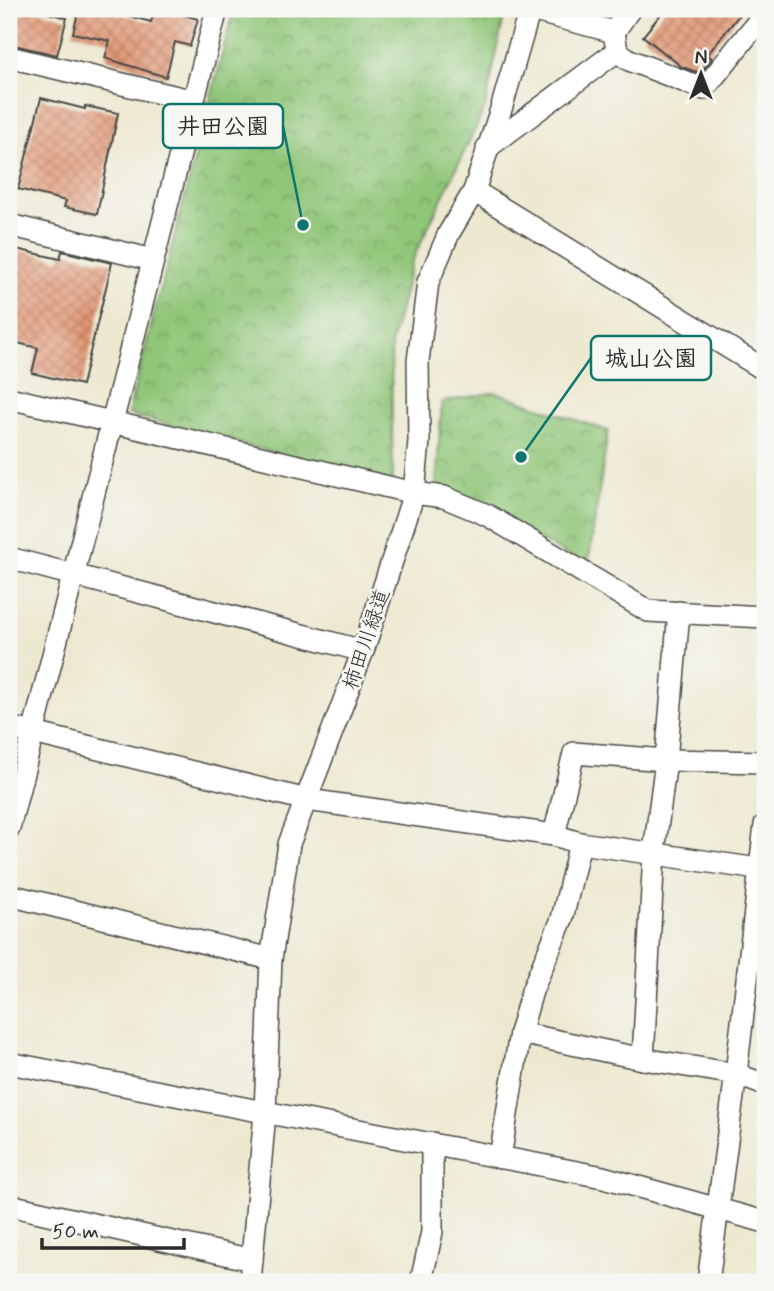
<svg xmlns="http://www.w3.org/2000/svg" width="774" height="1291" viewBox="0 0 774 1291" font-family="Mynerve,'Klee One',sans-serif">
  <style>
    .park { fill: url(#park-crowns); stroke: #5e7852; stroke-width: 2 }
    .building { fill: url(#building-cross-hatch) }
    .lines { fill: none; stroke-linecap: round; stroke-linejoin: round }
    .street-casing { stroke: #484844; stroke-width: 24 }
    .street { stroke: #fff; stroke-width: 21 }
    .labels { text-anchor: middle; stroke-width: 5; stroke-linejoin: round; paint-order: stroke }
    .street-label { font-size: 21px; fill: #2b2b2b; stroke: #f6f6f2 }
    .leader { fill: none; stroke: #0f766e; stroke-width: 2.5 }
    .callout-dot { fill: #0f766e; stroke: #f6f6f2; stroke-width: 2.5 }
    .callout { fill: #f6f6f2; stroke: #0f766e; stroke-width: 2.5 }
    .callout-label { font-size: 23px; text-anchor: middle; font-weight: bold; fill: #2b2b2b }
  </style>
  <defs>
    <pattern id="park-crowns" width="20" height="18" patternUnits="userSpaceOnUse" patternTransform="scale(1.75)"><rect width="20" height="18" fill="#90c678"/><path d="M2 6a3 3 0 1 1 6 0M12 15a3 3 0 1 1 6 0" fill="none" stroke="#76a163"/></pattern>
    <pattern id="building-cross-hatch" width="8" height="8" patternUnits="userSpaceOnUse" patternTransform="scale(1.75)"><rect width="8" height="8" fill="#e29673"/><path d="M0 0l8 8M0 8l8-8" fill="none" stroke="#b77b5f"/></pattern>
  </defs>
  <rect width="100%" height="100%" fill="#f6f6f2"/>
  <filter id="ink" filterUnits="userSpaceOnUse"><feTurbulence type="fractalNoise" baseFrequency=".0143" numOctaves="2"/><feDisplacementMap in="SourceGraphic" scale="14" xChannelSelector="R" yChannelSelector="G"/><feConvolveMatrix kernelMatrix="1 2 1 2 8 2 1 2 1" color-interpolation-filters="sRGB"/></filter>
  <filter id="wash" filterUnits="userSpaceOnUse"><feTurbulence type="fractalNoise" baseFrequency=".00686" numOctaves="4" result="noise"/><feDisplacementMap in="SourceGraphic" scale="28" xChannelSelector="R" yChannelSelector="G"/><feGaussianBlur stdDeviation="1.57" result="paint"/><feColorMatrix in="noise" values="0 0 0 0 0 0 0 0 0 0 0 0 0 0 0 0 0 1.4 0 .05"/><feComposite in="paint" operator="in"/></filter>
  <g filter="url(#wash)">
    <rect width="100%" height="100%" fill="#ede9d1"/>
    <g class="park">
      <polygon points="234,9 452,9 503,21 485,108 412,261 391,344 393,484 128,414"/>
      <polygon points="495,392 608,431 588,566 436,483 442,402"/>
    </g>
    <g id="blocks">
      <g class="building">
        <polygon points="9,9 33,9 67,18 57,55 9,44"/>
        <polygon points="79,9 110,9 110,11 151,22 155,9 163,9 198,19 190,46 175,42 166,77 105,58 110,41 73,33"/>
        <polygon points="665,9 744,9 707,55 712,58 700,73 682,67 643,36"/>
        <polygon points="41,98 85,109 85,106 118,113 97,214 64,207 66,201 18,189"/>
        <polygon points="16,249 60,259 62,251 112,263 82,385 32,373 38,348 9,341 9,281"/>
      </g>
    </g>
  </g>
  <g filter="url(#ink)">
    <use href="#blocks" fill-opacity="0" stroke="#484844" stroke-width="2"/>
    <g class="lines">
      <g class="street-casing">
        <g id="street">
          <polyline points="527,9 614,32 630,9"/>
          <polyline points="614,32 617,51 629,60 704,89 765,13"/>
          <polyline points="9,57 194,101"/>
          <polyline points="487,148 617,51"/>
          <polyline points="474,191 765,370"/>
          <polyline points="9,225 153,260"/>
          <polyline points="9,398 414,493 444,497 487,515 648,611 765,617"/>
          <polyline points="9,558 363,651"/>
          <polyline points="9,727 307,800 554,835 580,843 765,870"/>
          <polyline points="9,828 217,9"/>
          <polyline points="554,835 574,753 666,760 765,762"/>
          <polyline points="9,895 271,959"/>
          <polyline points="520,1033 643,1059 736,1074 765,1085"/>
          <polyline points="643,1059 654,852 666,760 679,612"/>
          <polyline points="9,1063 603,1177 765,1222"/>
          <polyline points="500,1158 520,1033 532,991 562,919 580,843"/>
          <polyline points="9,1205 252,1260"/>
          <polyline points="250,1282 265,1113 271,959 289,844 363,651 414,493 419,441 418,361 428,282 449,233 474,191 502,106 530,9"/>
          <polyline points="421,1282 432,1232 432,1143"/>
          <polyline points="708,1282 736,1074 765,825"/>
        </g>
      </g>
      <use href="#street" class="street"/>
    </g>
  </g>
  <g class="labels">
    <g class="street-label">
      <text transform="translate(366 639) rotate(-71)" y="7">柿田川緑道</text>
    </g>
  </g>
  <path class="leader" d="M303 225L283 126M521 457L591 358"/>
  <g class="callout-dot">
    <circle cx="303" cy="225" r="7"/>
    <circle cx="521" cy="457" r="7"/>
  </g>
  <g class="callout">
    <rect x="163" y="104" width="120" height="44" rx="7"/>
    <rect x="591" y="336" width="120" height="44" rx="7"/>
  </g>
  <g class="callout-label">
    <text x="223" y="134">井田公園</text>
    <text x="651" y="366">城山公園</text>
  </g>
  <rect width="774" height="1291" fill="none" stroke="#f6f6f2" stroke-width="35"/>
  <g transform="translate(701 74)" stroke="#f6f6f2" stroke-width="5" paint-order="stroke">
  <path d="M0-5L12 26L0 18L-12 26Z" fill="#2b2b2b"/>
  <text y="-10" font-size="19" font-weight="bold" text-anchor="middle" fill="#2b2b2b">N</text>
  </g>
  <path d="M42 1238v10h142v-10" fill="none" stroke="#2b2b2b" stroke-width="3.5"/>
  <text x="52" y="1238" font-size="21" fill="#2b2b2b" stroke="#f6f6f2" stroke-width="5" paint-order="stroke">50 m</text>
</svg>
